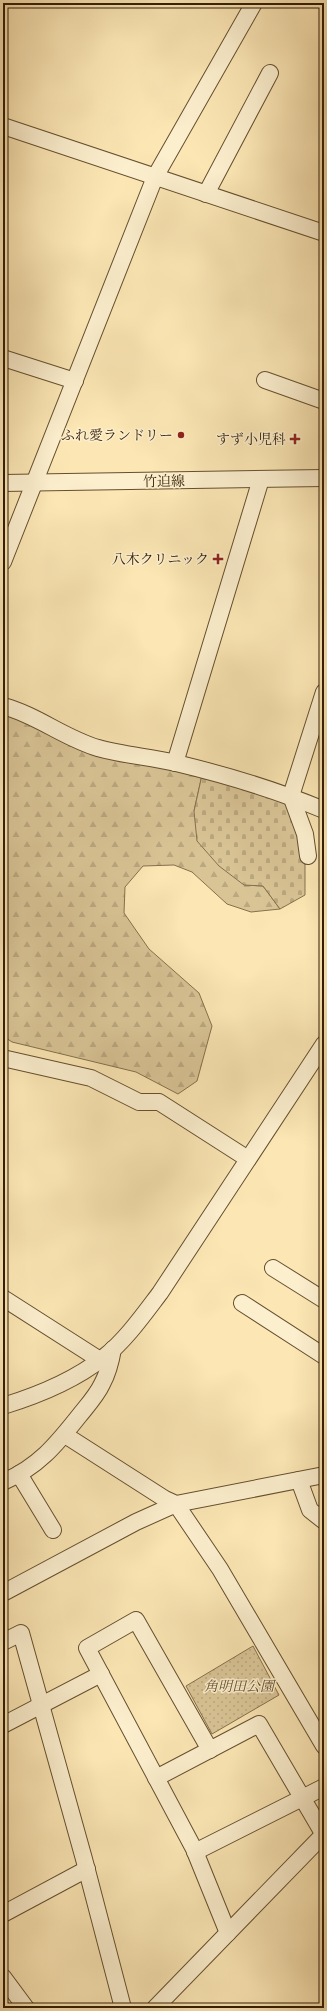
<svg xmlns="http://www.w3.org/2000/svg" width="327" height="2011" viewBox="0 0 327 2011" font-family="'IM FELL DW Pica','Noto Serif JP',serif">
  <style>
    .forest { fill: url(#forest-firs); stroke: #86704c }
    .cemetery { fill: url(#cemetery-stones); stroke: #86704c }
    .park { fill: url(#park-dots); stroke: #86704c }
    .lines { fill: none; stroke-linecap: round; stroke-linejoin: round }
    .minor-casing { stroke: #654f2f; stroke-width: 18 }
    .minor { stroke: #fcefce; stroke-width: 16 }
    .poi-dot { fill: #8f2418; stroke: #fcefce; stroke-width: 1.5 }
    .labels { text-anchor: middle; stroke-width: 3; stroke-linejoin: round; paint-order: stroke }
    .poi-label { font-size: 14px; fill: #331d03; stroke: #fcefce; text-anchor: end }
    .street-label { font-size: 14px; fill: #331d03; stroke: #fcefce }
    .park-label { font-size: 14px; font-style: italic; fill: #654f2f; stroke: #fcefce }
  </style>
  <defs>
    <pattern id="forest-firs" width="22" height="20" patternUnits="userSpaceOnUse"><rect width="22" height="20" fill="#d9c496"/><path d="M5 1l3.5 6h-7zM16 11l3.5 6h-7z" fill="#bba880"/></pattern>
    <pattern id="cemetery-stones" width="16" height="16" patternUnits="userSpaceOnUse"><rect width="16" height="16" fill="#d9c496"/><path d="M2 7V4a2 2 0 0 1 4 0v3zM10 15v-3a2 2 0 0 1 4 0v3z" fill="#bba880"/></pattern>
    <pattern id="park-dots" width="8" height="8" patternUnits="userSpaceOnUse"><rect width="8" height="8" fill="#d9c496"/><path d="M2 2h.1M6 6h.1" fill="none" stroke="#bba880" stroke-width="1.8" stroke-linecap="round"/></pattern>
  </defs>
  <rect width="100%" height="100%" fill="#fbe6b4"/>
  <filter id="stains"><feTurbulence type="fractalNoise" baseFrequency=".005" numOctaves="4"/><feColorMatrix values="0 0 0 0 .2 0 0 0 0 .09 0 0 0 0 .02 0 0 0 .5 -.17"/></filter>
  <radialGradient id="worn" r=".72"><stop offset=".6" stop-color="#630" stop-opacity="0"/><stop offset="1" stop-color="#630" stop-opacity=".3"/></radialGradient>
  <polygon class="forest" points="3,710 202,775 194,811 244,885 263,886 280,909 251,912 227,904 192,872 174,865 143,866 125,887 124,913 149,949 199,993 212,1026 197,1081 178,1094 136,1072 12,1042 3,1036"/>
  <polygon class="cemetery" points="202,775 276,794 291,806 305,860 305,895 280,909 263,886 244,885 219,866 197,841 194,811"/>
  <polygon class="park" points="253,1646 279,1695 212,1734 186,1686"/>
  <g class="lines">
    <g class="minor-casing">
      <g id="minor">
        <polyline points="3,126 324,233"/>
        <polyline points="206,194 270,73"/>
        <polyline points="3,358 75,381"/>
        <polyline points="265,380 324,401"/>
        <polyline points="3,483 324,478"/>
        <polyline points="3,562 155,177 254,3"/>
        <path d="M3 706C37 715 64 738 98 748 123 755 150 757 176 763 226 775 276 790 324 810"/>
        <polyline points="175,763 261,479"/>
        <polyline points="308,856 305,834 291,796 324,692"/>
        <polyline points="3,1060 7,1059 82,1076 91,1078 139,1102 159,1102 248,1159"/>
        <polyline points="273,1268 324,1300"/>
        <polyline points="3,1298 100,1360"/>
        <polyline points="242,1303 324,1356"/>
        <path d="M3 1406C39 1395 74 1381 104 1357 125 1341 144 1314 160 1293L324 1044"/>
        <polyline points="65,1435 165,1499 176,1504 324,1475"/>
        <polyline points="19,1474 53,1530"/>
        <polyline points="299,1480 310,1510 324,1521"/>
        <path d="M3 1482C38 1467 56 1445 79 1416 87 1406 97 1395 102 1384 108 1373 111 1361 113 1349"/>
        <polyline points="3,1593 136,1522 176,1504 220,1569 324,1746"/>
        <polyline points="3,1642 21,1633 84,1859 123,2008"/>
        <polyline points="3,1725 101,1674"/>
        <polyline points="210,1750 136,1620 87,1648 194,1849 228,1933"/>
        <polyline points="156,1778 259,1724 324,1835"/>
        <polyline points="195,1852 324,1787"/>
        <polyline points="3,1914 87,1869"/>
        <polyline points="3,1977 26,2008"/>
        <polyline points="155,2008 324,1834"/>
      </g>
    </g>
    <use href="#minor" class="minor"/>
  </g>
  <g class="poi-dot">
    <circle cx="181" cy="435" r="4"/>
    <path d="M293 433h4v4h4v4h-4v4h-4v-4h-4v-4h4z"/>
    <path d="M216 553h4v4h4v4h-4v4h-4v-4h-4v-4h4z"/>
  </g>
  <g class="labels">
    <g class="poi-label">
      <text x="173" y="440">ふれ愛ランドリー</text>
      <text x="286" y="444">すず小児科</text>
      <text x="209" y="564">八木クリニック</text>
    </g>
    <g class="street-label">
      <text transform="translate(164 481) rotate(-1)" y="5">竹迫線</text>
    </g>
    <g class="park-label">
      <text x="239" y="1691">角明田公園</text>
    </g>
  </g>
  <rect width="327" height="2011" fill="none" stroke="#fbe6b4" stroke-width="16"/>
  <rect x="4" y="4" width="319" height="2003" fill="none" stroke="#331d03" stroke-width="2"/>
  <rect x="8" y="8" width="311" height="1995" fill="none" stroke="#331d03"/>
  <rect width="100%" height="100%" filter="url(#stains)"/>
  <rect width="100%" height="100%" fill="url(#worn)"/>
</svg>
